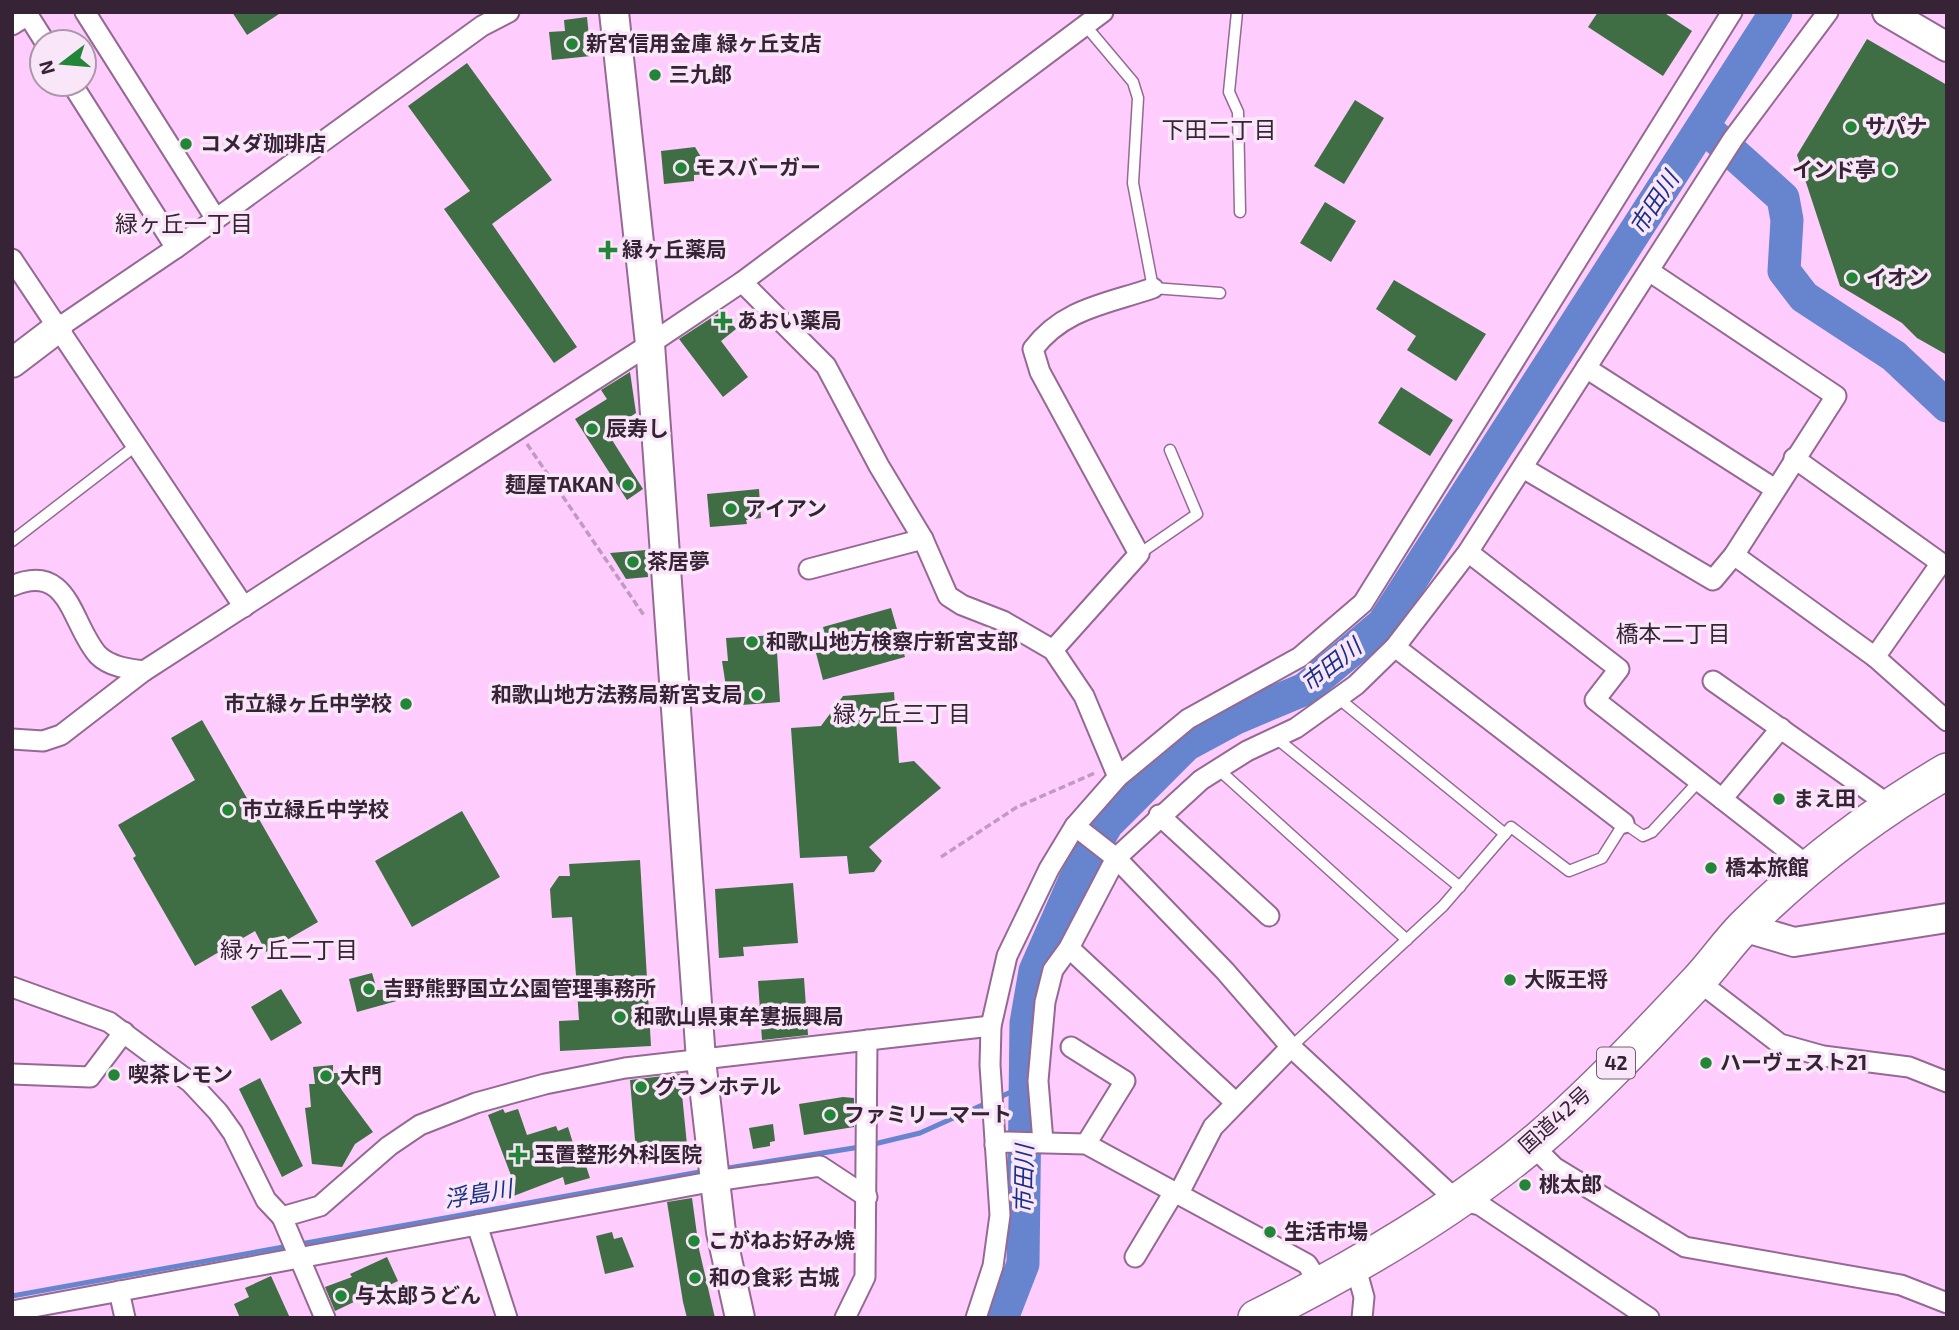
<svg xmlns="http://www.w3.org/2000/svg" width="1959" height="1330" viewBox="0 0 1959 1330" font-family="'Exo 2','Noto Sans JP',sans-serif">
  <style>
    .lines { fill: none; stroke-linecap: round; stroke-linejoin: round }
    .stream { stroke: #6784ce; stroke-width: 5 }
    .river { stroke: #6784ce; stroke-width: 33 }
    .building { fill: #3f6d44 }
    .lane-casing { stroke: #956994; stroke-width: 13 }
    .street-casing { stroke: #956994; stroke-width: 23 }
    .secondary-casing { stroke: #956994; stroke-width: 32 }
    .highway-casing { stroke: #956994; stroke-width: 38 }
    .path { stroke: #c19ac1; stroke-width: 3.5; stroke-dasharray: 7 3.5; stroke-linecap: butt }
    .lane { stroke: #fff; stroke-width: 10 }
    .street { stroke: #fff; stroke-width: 19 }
    .secondary { stroke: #fff; stroke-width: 28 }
    .highway { stroke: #fff; stroke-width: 35 }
    .poi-dot { fill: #238538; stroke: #fae6f9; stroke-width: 2.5 }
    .labels { text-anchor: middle; stroke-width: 7; stroke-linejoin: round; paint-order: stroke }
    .shield { fill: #fae6f9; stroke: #715e70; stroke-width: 2 }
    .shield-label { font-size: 19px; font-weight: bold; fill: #362336 }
    .poi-label { font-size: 21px; font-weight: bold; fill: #362336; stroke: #fae6f9; text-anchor: start }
    .street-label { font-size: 21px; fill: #362336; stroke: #fae6f9 }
    .neighbourhood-label { font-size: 23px; fill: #362336; stroke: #fae6f9 }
    .water-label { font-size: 23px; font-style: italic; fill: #193087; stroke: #fae6f9 }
  </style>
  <rect width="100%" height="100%" fill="#fecdfd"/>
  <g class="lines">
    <g class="stream">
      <polyline points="998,1098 1024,1086"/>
      <polyline points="870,1145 920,1133 989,1102"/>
      <polyline points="722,1169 860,1147"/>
      <polyline points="12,1296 705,1171"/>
    </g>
    <g class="river">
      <polyline points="1704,127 1783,198 1787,220 1784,271 1804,297 1894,356 1947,406"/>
      <polyline points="1002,1318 1023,1264 1026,1023 1035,971 1075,880 1107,824 1186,745 1236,718 1305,689 1383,624 1776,12"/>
    </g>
  </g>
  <g class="building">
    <polygon points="232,12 282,12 247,35"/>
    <polygon points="1598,12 1663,12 1692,31 1663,76 1588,27"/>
    <polygon points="587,17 591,56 552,60 549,32 565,31 564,20"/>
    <polygon points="1867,39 1947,85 1947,355 1917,338 1902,323 1840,286 1797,155"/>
    <polygon points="467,63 552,180 492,224 577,347 554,363 444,209 470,191 408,106"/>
    <polygon points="1355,100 1384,118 1344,184 1314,166"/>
    <polygon points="695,147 711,174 694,175 694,181 664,184 661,151"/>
    <polygon points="1325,202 1356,221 1331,262 1300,243"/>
    <polygon points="1394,280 1486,334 1456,381 1407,350 1416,336 1376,309"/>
    <polygon points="722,311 736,329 721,341 748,377 723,397 679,339"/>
    <polygon points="630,372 636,413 607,432 643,489 627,500 575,419 607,399 601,390"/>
    <polygon points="1401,387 1453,420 1430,456 1378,423"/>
    <polygon points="759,489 761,518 746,520 747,524 710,527 707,494"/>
    <polygon points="646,550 648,577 626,579 610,553"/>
    <polygon points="891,608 905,657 823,680 816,653 829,649 823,627"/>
    <polygon points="776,635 780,702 729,706 722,661 728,661 726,638"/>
    <polygon points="894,692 899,763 914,761 941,788 869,847 882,861 874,872 849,874 847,856 800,858 791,728 821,726 843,696"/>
    <polygon points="202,720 318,922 266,952 255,931 195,966 133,858 136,856 118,825 195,780 171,738"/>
    <polygon points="462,811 500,877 412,927 375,861"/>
    <polygon points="640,860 651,1046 560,1051 559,1021 579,1020 572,917 552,918 550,889 559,876 570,876 569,864"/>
    <polygon points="793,883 798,943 743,947 744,956 719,958 715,889"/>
    <polygon points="372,973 377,990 421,989 422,994 357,1012 349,979"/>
    <polygon points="804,978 808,1035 762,1040 758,981"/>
    <polygon points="281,989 302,1023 271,1041 251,1007"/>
    <polygon points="333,1065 333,1073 339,1073 341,1089 373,1132 355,1144 342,1167 312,1164 305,1108 311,1107 309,1084 315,1084 313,1067"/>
    <polygon points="680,1074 688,1155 654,1158 654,1162 637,1164 630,1080"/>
    <polygon points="260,1078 303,1166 282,1177 239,1089"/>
    <polygon points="843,1097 854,1098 854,1127 804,1135 799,1104"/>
    <polygon points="503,1109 505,1113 518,1109 527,1135 556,1126 558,1131 568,1127 577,1156 582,1154 590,1178 565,1185 563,1177 511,1197 505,1181 512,1178 488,1115"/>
    <polygon points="773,1124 775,1141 770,1142 770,1146 753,1149 749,1128"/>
    <polygon points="692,1198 699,1249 715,1318 687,1318 683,1302 667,1202"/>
    <polygon points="612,1232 614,1239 622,1237 634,1267 605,1274 596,1236"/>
    <polygon points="387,1257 398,1281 335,1311 325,1287 352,1277 350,1274"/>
    <polygon points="271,1276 290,1318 240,1318 234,1304 249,1297 245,1288"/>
  </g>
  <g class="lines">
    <g class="lane-casing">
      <g id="lane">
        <polyline points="1237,12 1229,92 1238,112 1240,212"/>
        <polyline points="1085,25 1133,82 1138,98 1133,183 1153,288 1220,293"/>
        <polyline points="12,541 138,444"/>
        <polyline points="1139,554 1197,514 1170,450"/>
        <polyline points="1338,698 1505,834"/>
        <polyline points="1276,738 1460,887"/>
        <polyline points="1218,769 1407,940"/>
        <polyline points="1291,1047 1443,906 1511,827 1569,871 1602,858 1624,823 1643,836 1652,832 1699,781"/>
      </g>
    </g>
    <g class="street-casing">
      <g id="street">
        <polyline points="26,12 45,42"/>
        <polyline points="85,12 216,219"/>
        <polyline points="12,25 28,15"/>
        <polyline points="72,84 176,248"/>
        <polyline points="12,259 244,607"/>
        <polyline points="742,282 826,366 879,466 923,539 948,596 962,605 1003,621 1053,650 1084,696 1118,777"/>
        <polyline points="58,328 176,248 482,26 509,12"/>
        <polyline points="1586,368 1775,489"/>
        <polyline points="1794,458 1941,563 1875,657"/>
        <polyline points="1523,468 1713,580 1734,555 1836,396 1649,271"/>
        <polyline points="1468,552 1619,669 1595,700 1808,866"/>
        <polyline points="1734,555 1875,657 1947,721"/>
        <polyline points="809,569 923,539"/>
        <path d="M12 586C70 561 71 625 98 655 110 667 129 669 144 671"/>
        <polyline points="1395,647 1624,823"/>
        <path d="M1053 650 1139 554 1040 372 1033 349C1064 308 1107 304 1153 288"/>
        <polyline points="1713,681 1889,805"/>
        <polyline points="12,739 43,741 61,735 144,671 650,344 742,282 1103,12"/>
        <polyline points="1722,799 1781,728"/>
        <polyline points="1159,815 1269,916"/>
        <polyline points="1075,826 1116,858 1225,971 1291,1047 1456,1200 1480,1205 1649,1318"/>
        <polyline points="1069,948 1236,1103"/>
        <polyline points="1698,981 1780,1044 1823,1056 1909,1067 1947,1082"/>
        <polyline points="12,987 109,1022 190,1082 218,1112 233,1133 266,1200 282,1217 325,1318"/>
        <polyline points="1071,1047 1125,1081 1086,1144"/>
        <polyline points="12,1074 90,1077 124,1032"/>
        <polyline points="1043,1142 1038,1081 1045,1002 1053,970 1069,948 1116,858 1201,780 1247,751 1296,728 1356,685 1395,647 1468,552 1733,139 1828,12"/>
        <polyline points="995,1145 1006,1142 1086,1144 1307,1264 1321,1286"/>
        <polyline points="1532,1145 1554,1167 1685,1247 1901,1285 1947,1303"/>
        <polyline points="282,1217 320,1206 389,1146 420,1125 476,1103 545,1084 625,1068 991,1026"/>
        <polyline points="477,1225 507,1318"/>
        <polyline points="1135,1257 1171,1197 1179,1193 1213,1127 1291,1047"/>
        <polyline points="1355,1265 1364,1297 1362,1318"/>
        <polyline points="119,1291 125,1318"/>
        <polyline points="12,1311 715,1181 820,1166 867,1197"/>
        <polyline points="845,1318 865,1277 867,1040"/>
        <polyline points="976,1318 993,1266 1000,1215 990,1065 991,1026 1007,956 1049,869 1075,826 1118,777 1188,719 1300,657 1363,603 1732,12"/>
      </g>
    </g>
    <g class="secondary-casing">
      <g id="secondary">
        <polyline points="614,12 650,344 701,1060 721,1232 740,1318"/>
        <polyline points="1887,12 1947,47"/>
        <polyline points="12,363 58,328"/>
        <polyline points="1743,927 1794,942 1947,918"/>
      </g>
    </g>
    <g class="highway-casing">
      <path id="highway" d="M1256 1318C1354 1269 1455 1211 1539 1139 1592 1094 1649 1033 1697 982 1714 964 1728 943 1745 926 1806 865 1873 814 1947 771"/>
    </g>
    <g class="path">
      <polyline points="527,444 645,617"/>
      <polyline points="941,857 1017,807 1095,773"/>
    </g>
    <use href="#lane" class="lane"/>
    <use href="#street" class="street"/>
    <use href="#secondary" class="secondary"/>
    <use href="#highway" class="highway"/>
  </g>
  <g class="poi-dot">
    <circle cx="572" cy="44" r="7"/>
    <circle cx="655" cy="75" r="7"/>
    <circle cx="1851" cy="127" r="7"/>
    <circle cx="186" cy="144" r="7"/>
    <circle cx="681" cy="168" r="7"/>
    <circle cx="1890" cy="170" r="7"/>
    <path d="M604.5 239.5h7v7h7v7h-7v7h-7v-7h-7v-7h7z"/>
    <circle cx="1852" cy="278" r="7"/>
    <path d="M719.5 310.5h7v7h7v7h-7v7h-7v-7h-7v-7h7z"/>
    <circle cx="592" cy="429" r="7"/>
    <circle cx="628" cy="485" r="7"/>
    <circle cx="731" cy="509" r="7"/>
    <circle cx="633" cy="562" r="7"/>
    <circle cx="752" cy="642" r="7"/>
    <circle cx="757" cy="695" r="7"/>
    <circle cx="406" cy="704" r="7"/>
    <circle cx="1779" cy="799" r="7"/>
    <circle cx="228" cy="810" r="7"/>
    <circle cx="1711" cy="868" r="7"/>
    <circle cx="1510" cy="980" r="7"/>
    <circle cx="369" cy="989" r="7"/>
    <circle cx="620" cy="1017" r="7"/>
    <circle cx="1706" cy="1063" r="7"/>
    <circle cx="114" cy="1075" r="7"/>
    <circle cx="326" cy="1076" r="7"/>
    <circle cx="641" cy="1087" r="7"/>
    <circle cx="830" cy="1115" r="7"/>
    <path d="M514.5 1144.5h7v7h7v7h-7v7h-7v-7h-7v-7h7z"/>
    <circle cx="1525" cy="1185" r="7"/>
    <circle cx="1270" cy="1232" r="7"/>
    <circle cx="694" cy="1241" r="7"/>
    <circle cx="695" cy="1278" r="7"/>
    <circle cx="341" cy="1296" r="7"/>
  </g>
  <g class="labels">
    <rect class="shield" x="1597" y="1047.5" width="38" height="31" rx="5"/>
    <g class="shield-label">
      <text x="1616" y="1070">42</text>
    </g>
    <g class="poi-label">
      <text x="586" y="51">新宮信用金庫 緑ヶ丘支店</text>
      <text x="669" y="82">三九郎</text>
      <text x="1865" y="134">サパナ</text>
      <text x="200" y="151">コメダ珈琲店</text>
      <text x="695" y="175">モスバーガー</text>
      <text x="1876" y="177" text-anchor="end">インド亭</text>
      <text x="622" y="257">緑ヶ丘薬局</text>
      <text x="1866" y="285">イオン</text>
      <text x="737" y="328">あおい薬局</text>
      <text x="606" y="436">辰寿し</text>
      <text x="614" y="492" text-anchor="end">麺屋TAKAN</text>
      <text x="745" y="516">アイアン</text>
      <text x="647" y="569">茶居夢</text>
      <text x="766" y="649">和歌山地方検察庁新宮支部</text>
      <text x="743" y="702" text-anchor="end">和歌山地方法務局新宮支局</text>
      <text x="392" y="711" text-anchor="end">市立緑ヶ丘中学校</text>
      <text x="1793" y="806">まえ田</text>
      <text x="242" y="817">市立緑丘中学校</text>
      <text x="1725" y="875">橋本旅館</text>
      <text x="1524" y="987">大阪王将</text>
      <text x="383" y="996">吉野熊野国立公園管理事務所</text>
      <text x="634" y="1024">和歌山県東牟婁振興局</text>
      <text x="1720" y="1070">ハーヴェスト21</text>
      <text x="128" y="1082">喫茶レモン</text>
      <text x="340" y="1083">大門</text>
      <text x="655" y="1094">グランホテル</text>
      <text x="844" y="1122">ファミリーマート</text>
      <text x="534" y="1162">玉置整形外科医院</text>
      <text x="1539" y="1192">桃太郎</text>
      <text x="1284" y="1239">生活市場</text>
      <text x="708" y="1248">こがねお好み焼</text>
      <text x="709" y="1285">和の食彩 古城</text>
      <text x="355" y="1303">与太郎うどん</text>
    </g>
    <g class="street-label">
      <text transform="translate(1555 1120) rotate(-42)" y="7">国道42号</text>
    </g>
    <g class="neighbourhood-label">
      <text x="1219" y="138">下田二丁目</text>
      <text x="184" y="232">緑ヶ丘一丁目</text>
      <text x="1673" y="642">橋本二丁目</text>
      <text x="902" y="722">緑ヶ丘三丁目</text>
      <text x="289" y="958">緑ヶ丘二丁目</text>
    </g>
    <g class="water-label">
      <text transform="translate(1654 203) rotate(-57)" y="8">市田川</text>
      <text transform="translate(1331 665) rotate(-38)" y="8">市田川</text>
      <text transform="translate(1024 1179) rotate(-89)" y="8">市田川</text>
      <text transform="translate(478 1194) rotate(-10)" y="8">浮島川</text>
    </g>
  </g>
  <rect width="1959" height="1330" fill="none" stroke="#362336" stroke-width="28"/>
  <g transform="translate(63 63) rotate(254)"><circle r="33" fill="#fae6f9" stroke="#ac98ab" stroke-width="2"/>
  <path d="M0-5L12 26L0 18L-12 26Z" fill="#238538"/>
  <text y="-10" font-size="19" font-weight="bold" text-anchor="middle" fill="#362336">N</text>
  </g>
</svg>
